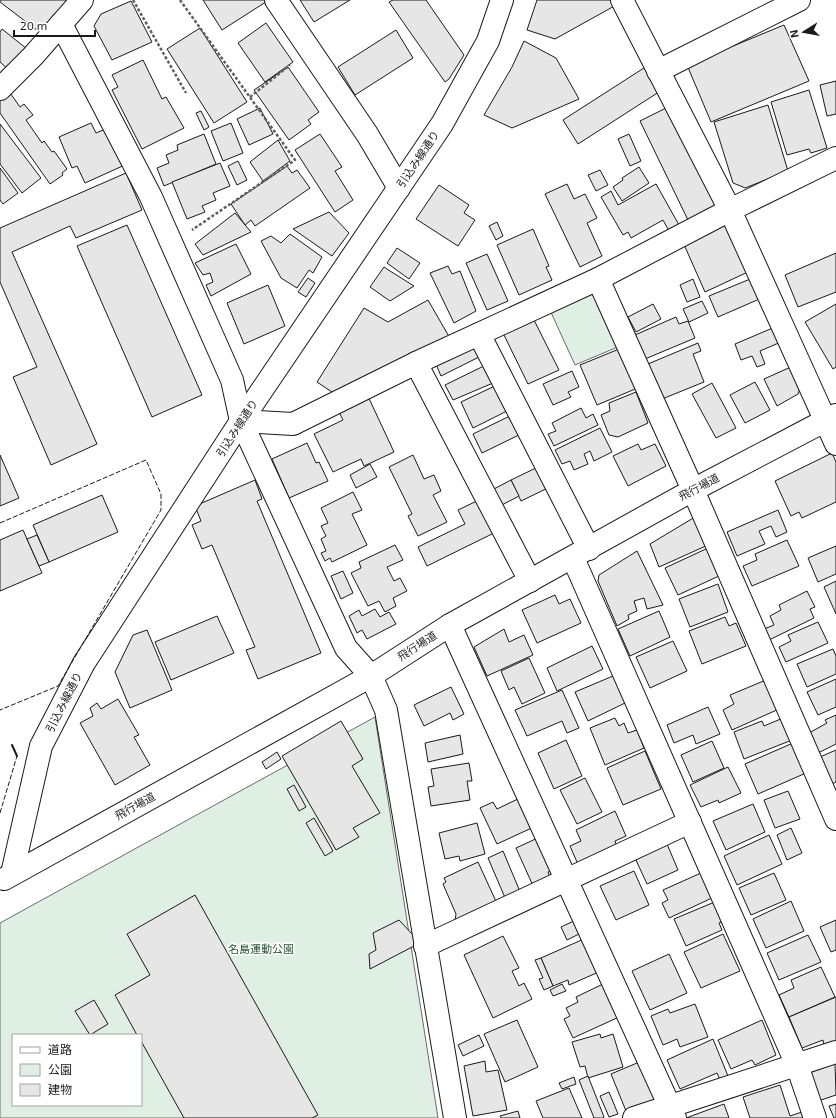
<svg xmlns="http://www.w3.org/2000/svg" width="836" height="1118" viewBox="0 0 836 1118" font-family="'Exo 2','Noto Sans JP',sans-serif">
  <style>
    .green { fill: #e0efe3; stroke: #6a6a6a; fill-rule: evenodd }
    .building { fill: #e6e6e6; stroke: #1a1a1a }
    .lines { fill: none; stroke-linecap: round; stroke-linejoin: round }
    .minor-casing { stroke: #1a1a1a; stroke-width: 24 }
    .tertiary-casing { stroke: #1a1a1a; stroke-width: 24 }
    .path { stroke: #5f5f5f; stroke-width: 2.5; stroke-dasharray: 3 2; stroke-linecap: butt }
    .minor { stroke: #fff; stroke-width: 22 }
    .tertiary { stroke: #fff; stroke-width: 22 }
    .fence { stroke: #1a1a1a; stroke-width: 1; stroke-dasharray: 5 2; stroke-linecap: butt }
    .wall { stroke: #1a1a1a; stroke-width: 2 }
    .labels { text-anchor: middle; stroke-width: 3; stroke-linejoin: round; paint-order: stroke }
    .street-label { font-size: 11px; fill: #1a1a1a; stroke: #fff }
    .park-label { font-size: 11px; fill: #2b5a34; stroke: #fff }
  </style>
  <rect width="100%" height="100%" fill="#fff"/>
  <g class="green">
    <polygon points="594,288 620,346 575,365 549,308"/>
    <path d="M375 717 438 1118H0V923ZM13 1035H141V1105H13Z"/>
  </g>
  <g class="building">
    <polygon points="0,0 68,0 42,34 0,2"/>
    <polygon points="203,0 269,0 222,30"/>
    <polygon points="300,0 350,0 314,22"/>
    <polygon points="393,0 426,0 464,55 449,79 445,82 389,2"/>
    <polygon points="537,0 616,0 618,4 555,39 527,30"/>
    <polygon points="131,1 152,42 112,60 94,26 101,14"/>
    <polygon points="266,23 293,62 265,82 238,43"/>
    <polygon points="784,25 809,81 711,122 687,65"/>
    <polygon points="200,28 247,102 214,123 167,49"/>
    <polygon points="2,29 27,49 9,70 0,62 0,32"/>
    <polygon points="396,30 413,58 355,95 338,67"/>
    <polygon points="524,41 556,58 579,99 512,128 484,115 512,67"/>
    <polygon points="143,60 162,99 166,97 184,128 142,149 112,90 118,87 112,75"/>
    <polygon points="647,66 662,90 578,144 563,120"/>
    <polygon points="288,67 319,112 308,120 311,124 289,140 254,90"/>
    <polygon points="836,81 836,114 827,116 820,85"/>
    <polygon points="8,90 20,107 24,104 33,115 26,120 42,143 44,141 52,152 54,151 67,169 62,173 63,175 50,184 0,113 0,96"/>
    <polygon points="809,90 827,148 811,153 809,149 787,155 771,102"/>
    <polygon points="768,105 788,171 745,188 743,187 733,183 714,122"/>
    <polygon points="670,106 717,204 688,220 640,121"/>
    <polygon points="260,108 273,134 249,145 237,119"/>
    <polygon points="201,111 209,127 204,130 196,113"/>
    <polygon points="91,123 96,133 110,127 127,164 85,183 77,166 72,168 59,137"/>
    <polygon points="231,123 243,153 223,161 211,131"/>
    <polygon points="0,124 41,178 22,193 0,164"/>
    <polygon points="204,134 216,164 164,186 157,168 169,163 166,155 178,150 177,145"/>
    <polygon points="320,134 342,167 335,171 353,200 335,212 295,150"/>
    <polygon points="629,134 641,161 630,166 618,139"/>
    <polygon points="278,140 290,161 263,181 250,162"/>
    <polygon points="238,161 247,180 237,185 228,166"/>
    <polygon points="220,163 230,186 213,193 216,200 202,206 205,212 187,219 172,182"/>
    <polygon points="287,166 292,173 297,170 310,188 255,226 251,220 245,225 231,204"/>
    <polygon points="639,167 649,183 622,201 613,187 623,180 622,178"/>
    <polygon points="0,168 18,193 3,204 0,200"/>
    <polygon points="600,170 608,185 596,191 588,175"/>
    <polygon points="126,173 142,210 76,238 70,226 12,252 97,444 51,465 13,377 37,367 0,282 0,228"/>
    <polygon points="567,184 574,199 585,194 597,218 587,223 602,256 580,267 545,194"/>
    <polygon points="656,184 679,225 669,231 663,220 631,238 628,232 623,235 601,197 611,191 618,205"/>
    <polygon points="439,185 469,205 464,213 475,220 458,246 416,219"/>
    <polygon points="329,212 349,233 332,256 293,229"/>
    <polygon points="235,213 251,232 203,255 195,244"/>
    <polygon points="729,220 750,271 705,292 682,240"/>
    <polygon points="497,222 503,236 496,240 489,226"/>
    <polygon points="127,225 202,395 152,417 77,246"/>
    <polygon points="533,229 549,266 546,267 552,280 519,295 497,245"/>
    <polygon points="290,234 322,257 313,273 309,270 297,288 281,278 261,241 271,236 281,243"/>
    <polygon points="236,244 251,274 211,296 206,285 213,282 210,273 203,275 195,263"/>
    <polygon points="397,248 420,263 409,279 387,263"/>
    <polygon points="836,253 836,292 798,307 785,275"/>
    <polygon points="487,254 508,301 487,310 466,263"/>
    <polygon points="448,266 452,274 460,271 476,311 454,323 430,273"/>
    <polygon points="384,267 390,271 414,286 390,301 370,287"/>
    <polygon points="755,277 764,297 718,317 709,296"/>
    <polygon points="308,278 315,283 306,297 298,292"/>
    <polygon points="693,279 700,297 687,302 680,285"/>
    <polygon points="268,285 285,326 244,344 227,303"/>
    <polygon points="428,300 451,340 341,398 317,382 364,308 388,322"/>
    <polygon points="702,301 708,313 689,322 683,309"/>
    <polygon points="653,304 661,319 636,332 628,317"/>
    <polygon points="836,304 836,367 833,369 805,322"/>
    <polygon points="676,317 679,324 688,321 695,338 645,359 635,335"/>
    <polygon points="533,318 559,370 528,384 503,333"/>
    <polygon points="775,327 781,342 760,351 765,364 757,367 752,356 741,360 735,344"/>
    <polygon points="480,337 487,353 441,376 435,362"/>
    <polygon points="698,343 701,351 693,354 704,382 662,399 648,364"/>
    <polygon points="624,347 640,387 597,405 580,365"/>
    <polygon points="492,362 500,380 453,400 445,385"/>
    <polygon points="793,366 801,386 798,394 777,406 764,379"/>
    <polygon points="572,371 579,387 568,392 571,397 553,405 543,384"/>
    <polygon points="755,382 770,410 745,423 730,395"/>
    <polygon points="712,383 736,428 716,438 692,394"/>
    <polygon points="499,384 511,409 473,428 461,402"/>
    <polygon points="366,392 394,452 364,466 361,459 333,472 314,434 343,420 336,406"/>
    <polygon points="636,392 648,423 618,437 609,435 601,415 610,411 609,403"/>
    <polygon points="581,408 586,418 593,414 598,425 554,446 548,434 556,431 552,423"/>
    <polygon points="516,413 525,432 482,453 473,434"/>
    <polygon points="600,428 612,452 594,461 590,451 584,454 588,464 574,470 570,461 562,464 555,450"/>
    <polygon points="307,443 316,463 319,462 328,481 289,498 272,459"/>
    <polygon points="638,444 641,450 655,444 666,466 628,486 613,456"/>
    <polygon points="832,453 836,462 836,502 802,518 799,512 791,516 775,481"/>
    <polygon points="0,455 19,498 0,506"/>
    <polygon points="413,455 424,479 434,475 441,491 433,495 447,522 418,536 408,516 412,514 389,467"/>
    <polygon points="370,464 377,477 356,488 350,475"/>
    <polygon points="542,465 552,486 521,501 511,480"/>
    <polygon points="255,480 262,499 257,501 321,653 258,679 246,650 255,647 212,545 202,549 192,525 201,521 195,506"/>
    <polygon points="511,480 519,496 500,506 492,490"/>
    <polygon points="353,492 362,510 352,514 367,545 332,562 330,558 325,561 321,553 326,551 321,539 326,536 321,526 328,523 321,508"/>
    <polygon points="102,495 118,532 49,562 33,525"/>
    <polygon points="481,499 496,532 427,566 418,547 465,524 458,510"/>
    <polygon points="778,510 787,532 776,537 771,526 759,531 765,544 737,556 727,532"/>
    <polygon points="695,517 708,545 659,567 650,544"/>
    <polygon points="23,530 42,573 0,591 0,540"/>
    <polygon points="37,535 49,562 39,566 27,539"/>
    <polygon points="787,540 799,566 752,586 743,566 757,560 755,554"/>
    <polygon points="395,545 403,560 387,567 394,581 400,578 407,591 393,598 396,606 385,612 379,601 368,606 351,573 361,568 359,562"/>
    <polygon points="836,546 836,574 818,582 808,558"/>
    <polygon points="708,548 721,575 678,595 665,568"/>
    <polygon points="637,551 663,605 647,609 644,598 634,601 637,611 628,615 629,619 617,626 598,581 599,575"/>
    <polygon points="343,571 353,593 341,599 331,576"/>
    <polygon points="836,581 836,614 824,587"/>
    <polygon points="718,584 728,612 690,627 679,599"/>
    <polygon points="807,591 815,607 810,609 814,618 769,640 764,629 774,625 770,616 781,610 779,605"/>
    <polygon points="555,595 559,604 570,599 581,623 537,643 522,610"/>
    <polygon points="375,609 380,617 389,612 396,624 367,639 362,630 357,633 349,616 359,610 362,616"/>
    <polygon points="659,611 670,637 630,656 618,629"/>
    <polygon points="217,616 234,653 171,680 155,642"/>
    <polygon points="725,617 729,626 736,623 746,646 702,664 689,631"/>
    <polygon points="818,622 828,643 786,662 779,647 791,641 788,635"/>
    <polygon points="504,629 509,642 524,635 533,655 487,676 474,647"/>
    <polygon points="147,630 172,690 130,708 115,672 133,635"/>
    <polygon points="673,641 687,671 650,688 636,657"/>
    <polygon points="592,646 603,669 557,691 547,668"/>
    <polygon points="833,649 836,656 836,674 807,687 797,664"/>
    <polygon points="529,658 545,693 522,704 514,687 509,690 501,671"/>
    <polygon points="613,676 625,703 588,721 575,692"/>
    <polygon points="836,679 836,707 818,715 807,692"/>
    <polygon points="766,680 779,709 732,730 723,710 734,704 730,695"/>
    <polygon points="451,687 464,714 453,720 450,713 424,726 414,705"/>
    <polygon points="562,690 579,728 567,733 562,721 527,736 515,710"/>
    <polygon points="118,699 139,735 134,737 150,765 115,785 80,723 93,716 90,708 97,703 101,709"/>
    <polygon points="708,707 720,734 696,744 693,735 674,743 667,725"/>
    <polygon points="836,715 836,744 818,753 809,733 827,723 825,720"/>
    <polygon points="615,718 619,726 624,723 628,733 637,730 644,748 605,765 590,728"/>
    <polygon points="783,718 792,740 744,759 734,732 762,721 764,726"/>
    <polygon points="341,721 363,759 352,766 380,813 353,828 359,837 336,850 282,756"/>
    <polygon points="460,735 463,754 428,762 425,743"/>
    <polygon points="566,740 582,776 554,789 538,753"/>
    <polygon points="712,741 724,768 693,782 681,755"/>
    <polygon points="793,743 806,773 758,794 745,764"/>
    <polygon points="836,750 836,782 832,784 820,757"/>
    <polygon points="645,751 661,789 623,805 607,768"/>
    <polygon points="277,752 281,759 266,769 262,762"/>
    <polygon points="469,763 472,781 467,781 470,800 431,806 428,787 434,786 431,769"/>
    <polygon points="728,767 741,793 719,803 718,800 701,807 690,785"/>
    <polygon points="585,778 602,812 577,824 560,790"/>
    <polygon points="294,785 306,807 299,811 287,789"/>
    <polygon points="788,791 800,819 775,828 764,800"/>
    <polygon points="522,797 536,826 497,844 480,808 493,802 497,809"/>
    <polygon points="753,804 765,832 726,850 713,821"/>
    <polygon points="615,811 626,836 615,841 619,853 580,869 570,846 581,841 576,830"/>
    <polygon points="314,818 333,851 325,856 306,823"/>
    <polygon points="477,823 485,854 460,861 459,856 445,859 439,833"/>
    <polygon points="791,828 802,853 787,860 777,835"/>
    <polygon points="769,835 782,864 737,885 724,856"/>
    <polygon points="542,836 557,868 548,872 551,880 534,888 516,848"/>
    <polygon points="667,844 678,870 647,884 635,858"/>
    <polygon points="503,851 521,894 506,900 488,858"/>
    <polygon points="478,862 499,908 454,928 456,914 443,884 446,882 444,878"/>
    <polygon points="634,871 649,905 616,920 600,886"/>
    <polygon points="701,873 712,898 669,918 662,903 668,900 663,890"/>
    <polygon points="774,873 786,900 751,915 739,888"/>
    <polygon points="195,895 318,1115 312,1118 184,1118 141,1041 141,1035 137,1035 115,995 150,975 127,934"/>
    <polygon points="717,901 726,920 719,923 722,930 686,946 674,919"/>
    <polygon points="791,901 804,931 766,948 753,919"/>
    <polygon points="578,919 585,931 567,940 561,927"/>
    <polygon points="399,920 413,935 414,946 370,969 369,954 376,950 373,933"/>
    <polygon points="836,920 836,950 831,952 820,927"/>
    <polygon points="723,934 740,971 701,988 684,952"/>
    <polygon points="808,935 821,962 779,980 767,953"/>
    <polygon points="503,936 519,968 512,971 519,986 524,983 532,999 493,1018 464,955"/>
    <polygon points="586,938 601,971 569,985 568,980 553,986 541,958"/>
    <polygon points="669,954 687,993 650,1010 632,971"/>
    <polygon points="541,958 553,986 544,990 539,979 543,978 535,960"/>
    <polygon points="821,967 835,997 789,1017 779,995 794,988 791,980"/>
    <polygon points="562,984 566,991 553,996 550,990"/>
    <polygon points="603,984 619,1017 573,1038 564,1019 570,1016 566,1008 578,1002 576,997"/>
    <polygon points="836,997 836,1041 824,1045 823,1040 802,1048 789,1017"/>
    <polygon points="94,1000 108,1024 90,1035 75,1011"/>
    <polygon points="695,1004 708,1037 680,1047 677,1039 663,1045 651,1016 668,1009 670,1013"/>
    <polygon points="517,1020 538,1067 505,1082 484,1034"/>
    <polygon points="762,1020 776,1055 755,1065 752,1060 731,1069 718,1040"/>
    <polygon points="600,1034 601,1038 613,1034 623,1067 588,1078 585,1066 580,1067 572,1042"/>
    <polygon points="479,1035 484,1046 463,1056 458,1045"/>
    <polygon points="713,1039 728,1076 720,1080 717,1073 680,1089 667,1060"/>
    <polygon points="644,1060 657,1100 626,1111 611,1074"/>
    <polygon points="485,1061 486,1072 498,1070 507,1110 473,1116 464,1066"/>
    <polygon points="835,1064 836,1095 815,1102 806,1074"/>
    <polygon points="588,1076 604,1117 603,1118 594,1118 579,1080"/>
    <polygon points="574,1077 576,1084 562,1089 559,1083"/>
    <polygon points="780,1085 790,1116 805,1111 808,1118 750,1118 743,1097"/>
    <polygon points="569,1088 582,1118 543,1118 536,1101"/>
    <polygon points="609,1092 618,1114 609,1117 600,1096"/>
    <polygon points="724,1104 729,1118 686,1118"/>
    <polygon points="836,1104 836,1118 834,1118 829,1106"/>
    <polygon points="518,1111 520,1118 501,1118 500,1116"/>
  </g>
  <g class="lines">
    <g class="minor-casing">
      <g id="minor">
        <polyline points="276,0 367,134 399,188"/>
        <polyline points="622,0 730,210 836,444"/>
        <polyline points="61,24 151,197 232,380 241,421 346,648 371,676 386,710 455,1118"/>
        <polyline points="658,71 799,0"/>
        <polyline points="0,89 33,56 82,0"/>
        <polyline points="598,279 693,490 836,819"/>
        <polyline points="479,334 589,549"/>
        <polyline points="416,363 530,581"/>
        <polyline points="241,421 293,424 416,363 598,279 730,210 836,158"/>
        <polyline points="573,558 797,1065 815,1118"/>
        <polyline points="450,625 675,1118"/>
        <polyline points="425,946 690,822"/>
        <polyline points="634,1118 836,1052"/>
      </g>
    </g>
    <g class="tertiary-casing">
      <g id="tertiary">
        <polyline points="12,874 41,746 84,663 241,421 442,124 488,41 502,0"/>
        <polyline points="4,879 371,676 450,625 693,490 836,415"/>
      </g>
    </g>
    <g class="path">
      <polyline points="133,0 186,93"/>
      <polyline points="180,0 295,160 192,230"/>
      <polyline points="250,97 290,65"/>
    </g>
    <use href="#minor" class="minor"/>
    <use href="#tertiary" class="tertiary"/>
    <g class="fence">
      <polyline points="0,523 146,460 161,494 161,510 58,686 0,710"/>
      <polyline points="0,813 17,756"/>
    </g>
    <polyline class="wall" points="12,745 17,756"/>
  </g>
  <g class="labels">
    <g class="street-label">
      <text transform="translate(418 159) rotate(-56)" y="4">引込み線通り</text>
      <text transform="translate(237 428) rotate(-57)" y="4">引込み線通り</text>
      <text transform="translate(699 487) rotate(-28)" y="4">飛行場道</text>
      <text transform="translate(417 646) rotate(-33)" y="4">飛行場道</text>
      <text transform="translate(64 702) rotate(-63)" y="4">引込み線通り</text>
      <text transform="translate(135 806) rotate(-29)" y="4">飛行場道</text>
    </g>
    <g class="park-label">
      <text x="261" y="953">名島運動公園</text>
    </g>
  </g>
  <rect x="12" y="1034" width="130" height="72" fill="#ffffff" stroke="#a3a3a3"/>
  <rect x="20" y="1047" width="20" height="6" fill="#ffffff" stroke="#a3a3a3"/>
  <text x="48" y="1054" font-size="12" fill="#1a1a1a">道路</text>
  <rect x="20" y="1064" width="20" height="12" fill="#e0efe3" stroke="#a3a3a3"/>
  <text x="48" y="1074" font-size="12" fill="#1a1a1a">公園</text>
  <rect x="20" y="1084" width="20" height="12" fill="#e6e6e6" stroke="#a3a3a3"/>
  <text x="48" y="1094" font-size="12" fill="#1a1a1a">建物</text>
  <g transform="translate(804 32) rotate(259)" stroke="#ffffff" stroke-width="3" paint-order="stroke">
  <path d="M0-3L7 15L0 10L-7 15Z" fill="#1a1a1a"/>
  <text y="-6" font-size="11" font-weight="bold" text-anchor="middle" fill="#1a1a1a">N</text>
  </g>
  <path d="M14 30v6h81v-6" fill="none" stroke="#1a1a1a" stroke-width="2"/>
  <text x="20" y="30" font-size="12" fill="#1a1a1a" stroke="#ffffff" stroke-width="3" paint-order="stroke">20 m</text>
</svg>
